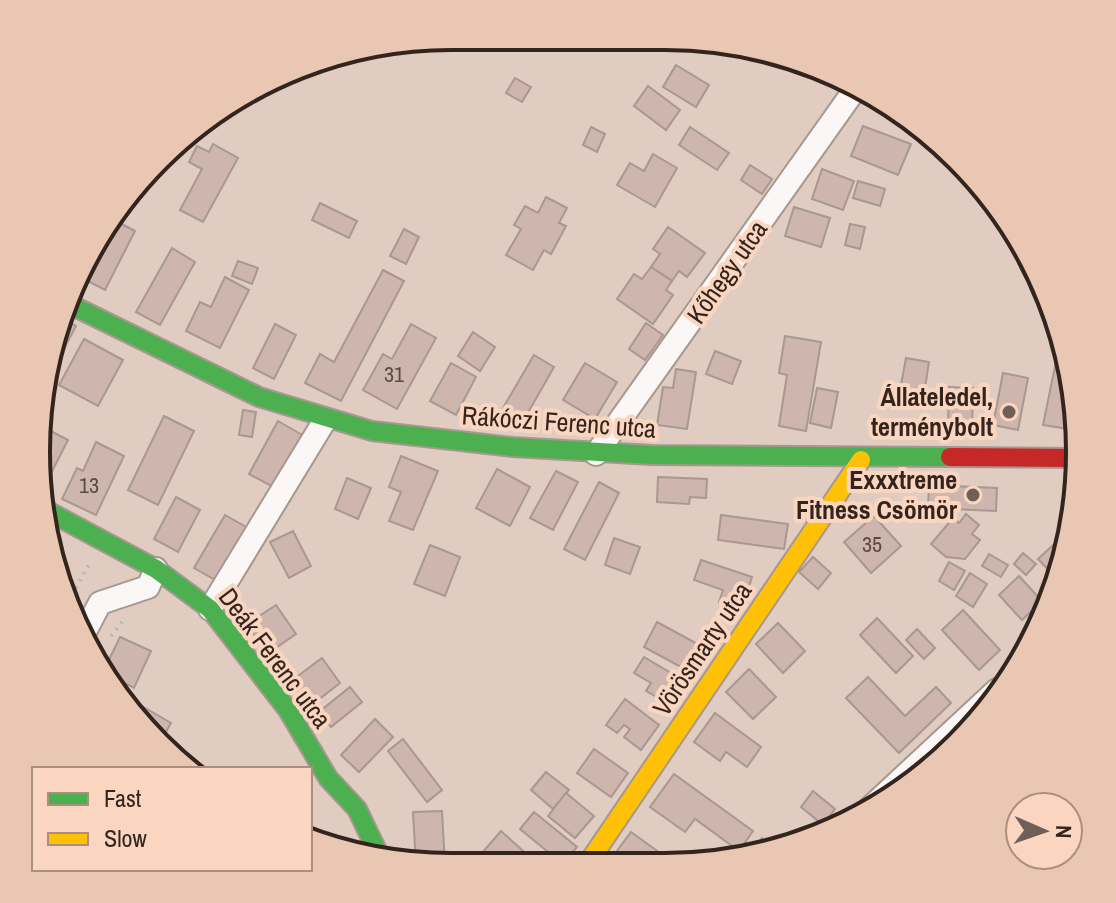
<svg xmlns="http://www.w3.org/2000/svg" width="1116" height="903" viewBox="0 0 1116 903" font-family="'Archivo Narrow',sans-serif">
  <style>
    .building { fill: #ceb5ad; stroke: #a89891; stroke-width: 2 }
    .lines { fill: none; stroke-linecap: round; stroke-linejoin: round }
    .street-casing { stroke: #a7988f; stroke-width: 26 }
    .fast-casing { stroke: #a7988f; stroke-width: 22 }
    .slow-casing { stroke: #a7988f; stroke-width: 22 }
    .jam-casing { stroke: #a7988f; stroke-width: 22 }
    .path { stroke: #bdb5b2; stroke-width: 4; stroke-dasharray: 2 6; stroke-linecap: butt }
    .street { stroke: #faf7f6; stroke-width: 22 }
    .fast { stroke: #4caf50; stroke-width: 18 }
    .slow { stroke: #ffc107; stroke-width: 18 }
    .jam { stroke: #c62828; stroke-width: 18 }
    .poi-dot { fill: #705f56; stroke: #fad5c0; stroke-width: 3 }
    .labels { text-anchor: middle; stroke-width: 8; stroke-linejoin: round; paint-order: stroke }
    .number-label { font-size: 22px; fill: #5c4b43 }
    .street-label { font-size: 26px; fill: #33251d; stroke: #fad5c0 }
    .poi-label { font-size: 26px; font-weight: bold; fill: #33251d; stroke: #fad5c0; text-anchor: end }
    .rim { fill: none; stroke: #33251d; stroke-width: 4 }
  </style>
  <rect width="100%" height="100%" fill="#e0ccc0"/>
  <g class="building">
    <polygon points="676,65 709,85 696,107 663,87"/>
    <polygon points="515,78 531,87 522,102 506,93"/>
    <polygon points="648,86 680,110 666,130 634,106"/>
    <polygon points="863,126 911,144 898,175 851,156"/>
    <polygon points="591,127 605,134 597,152 583,145"/>
    <polygon points="690,127 729,153 717,170 679,145"/>
    <polygon points="213,144 238,158 203,222 180,210 202,169 189,162 197,146 209,152"/>
    <polygon points="653,154 677,168 655,207 617,185 630,163 644,171"/>
    <polygon points="750,165 772,179 762,194 741,180"/>
    <polygon points="822,169 854,181 843,210 812,199"/>
    <polygon points="858,181 885,189 880,206 853,198"/>
    <polygon points="546,197 567,208 559,223 566,226 551,254 544,250 533,270 506,255 521,229 514,225 525,206 538,213"/>
    <polygon points="320,203 357,221 349,238 312,220"/>
    <polygon points="794,207 830,218 821,247 785,236"/>
    <polygon points="116,221 135,231 105,290 78,276 92,243 102,247"/>
    <polygon points="850,224 865,227 860,249 845,245"/>
    <polygon points="668,227 705,253 687,277 679,271 672,281 651,267 660,254 653,249"/>
    <polygon points="404,229 419,237 406,264 390,256"/>
    <polygon points="172,248 195,262 160,325 136,312"/>
    <polygon points="238,261 258,268 252,284 232,276"/>
    <polygon points="651,267 672,281 666,290 673,295 653,324 617,299 634,274 642,279"/>
    <polygon points="383,270 404,281 341,401 305,383 320,354 334,362"/>
    <polygon points="225,277 249,290 220,348 186,331 200,302 211,307"/>
    <polygon points="61,318 76,326 53,370 47,366 50,344"/>
    <polygon points="646,323 663,335 645,360 629,349"/>
    <polygon points="275,324 296,335 274,379 253,368"/>
    <polygon points="411,324 436,338 397,409 363,390 383,354 392,359"/>
    <polygon points="473,332 495,347 480,371 458,356"/>
    <polygon points="785,336 821,342 806,431 779,426 787,375 779,373"/>
    <polygon points="84,339 123,360 98,406 59,385"/>
    <polygon points="1059,347 1073,402 1068,429 1043,425"/>
    <polygon points="715,351 741,361 732,384 706,374"/>
    <polygon points="534,355 554,367 521,425 500,413"/>
    <polygon points="906,358 929,362 924,394 900,390"/>
    <polygon points="451,363 476,377 456,415 430,401"/>
    <polygon points="585,363 617,382 595,419 563,400"/>
    <polygon points="676,369 696,372 687,429 657,425 663,387 673,388"/>
    <polygon points="1003,373 1028,378 1018,430 993,425"/>
    <polygon points="949,387 973,388 972,428 948,427"/>
    <polygon points="817,388 838,392 831,428 810,423"/>
    <polygon points="243,410 256,412 252,437 239,435"/>
    <polygon points="164,416 194,431 158,505 128,490"/>
    <polygon points="278,421 304,436 275,488 249,474"/>
    <polygon points="43,427 68,440 43,489 38,437"/>
    <polygon points="96,442 124,456 96,515 62,499 77,468 83,471"/>
    <polygon points="401,456 438,471 413,530 389,521 401,492 389,487"/>
    <polygon points="497,469 530,487 510,526 476,508"/>
    <polygon points="556,471 578,482 553,530 530,518"/>
    <polygon points="658,477 707,479 706,498 690,497 689,504 657,502"/>
    <polygon points="347,478 371,488 358,519 335,509"/>
    <polygon points="599,482 619,493 585,560 564,549"/>
    <polygon points="929,485 997,488 996,511 928,508"/>
    <polygon points="176,497 200,510 178,552 154,539"/>
    <polygon points="966,514 979,525 972,534 980,540 965,559 946,557 931,544 953,518 959,523"/>
    <polygon points="225,515 248,528 217,581 194,568"/>
    <polygon points="721,515 788,524 784,549 718,540"/>
    <polygon points="874,516 901,546 871,573 844,542"/>
    <polygon points="293,531 311,566 289,578 270,542"/>
    <polygon points="1063,536 1064,537 1059,581 1038,559"/>
    <polygon points="614,538 640,547 630,574 605,565"/>
    <polygon points="430,545 460,557 445,596 414,584"/>
    <polygon points="1023,553 1036,564 1026,575 1014,564"/>
    <polygon points="989,554 1008,565 1001,577 982,566"/>
    <polygon points="813,557 831,573 818,589 799,572"/>
    <polygon points="701,560 752,577 742,609 719,602 723,590 694,580"/>
    <polygon points="949,562 965,571 954,590 939,581"/>
    <polygon points="970,573 987,584 973,607 956,596"/>
    <polygon points="1019,576 1042,601 1022,620 999,595"/>
    <polygon points="60,581 72,587 66,598"/>
    <polygon points="276,605 296,634 267,654 247,624"/>
    <polygon points="963,610 1000,650 979,670 942,630"/>
    <polygon points="877,618 913,656 896,673 860,635"/>
    <polygon points="657,622 703,647 690,672 644,647"/>
    <polygon points="778,623 805,651 783,673 756,644"/>
    <polygon points="917,629 935,648 924,659 906,640"/>
    <polygon points="120,637 151,651 134,688 103,672"/>
    <polygon points="644,657 688,683 674,707 646,691 651,683 634,673"/>
    <polygon points="322,658 340,683 309,707 290,682"/>
    <polygon points="749,669 776,697 753,719 726,692"/>
    <polygon points="868,677 905,716 936,687 951,703 899,753 846,698"/>
    <polygon points="350,687 362,702 331,727 319,712"/>
    <polygon points="625,699 659,725 641,750 624,737 630,729 624,725 617,733 606,725"/>
    <polygon points="135,702 171,723 159,744 130,711"/>
    <polygon points="715,713 761,747 747,767 726,752 720,761 694,742"/>
    <polygon points="375,719 393,737 359,772 341,755"/>
    <polygon points="403,739 442,790 427,802 388,751"/>
    <polygon points="594,749 628,773 611,797 577,773"/>
    <polygon points="546,772 569,790 553,809 531,790"/>
    <polygon points="674,774 753,831 739,851 695,819 685,832 650,807"/>
    <polygon points="813,791 835,809 823,825 801,807"/>
    <polygon points="566,793 594,816 575,838 548,816"/>
    <polygon points="442,811 445,866 416,865 413,812"/>
    <polygon points="534,812 577,847 563,864 520,829"/>
    <polygon points="501,831 540,866 497,866 482,853"/>
    <polygon points="631,832 678,866 606,866"/>
    <polygon points="762,838 771,845 753,850"/>
  </g>
  <g class="lines">
    <g class="street-casing">
      <g id="street">
        <polyline points="596,454 856,88"/>
        <polyline points="210,609 325,420"/>
        <polyline points="81,639 100,603 148,587 156,569"/>
        <polyline points="870,808 997,690"/>
      </g>
    </g>
    <g class="fast-casing">
      <g id="fast">
        <polyline points="67,303 259,397 372,431 512,447 652,455 950,457"/>
        <polyline points="42,508 156,569 210,609 288,710 328,778 357,809 381,859"/>
      </g>
    </g>
    <g class="slow-casing">
      <polyline id="slow" points="586,866 861,460"/>
    </g>
    <g class="jam-casing">
      <polyline id="jam" points="950,457 1075,458"/>
    </g>
    <g class="path">
      <polyline points="68,602 90,563"/>
      <polyline points="111,636 125,618"/>
    </g>
    <use href="#street" class="street"/>
    <use href="#fast" class="fast"/>
    <use href="#slow" class="slow"/>
    <use href="#jam" class="jam"/>
  </g>
  <g class="poi-dot">
    <circle cx="1009" cy="412" r="8"/>
    <circle cx="973" cy="495" r="8"/>
  </g>
  <g class="labels">
    <g class="number-label">
      <text x="394" y="382">31</text>
      <text x="89" y="493">13</text>
      <text x="872" y="552">35</text>
    </g>
    <g class="street-label">
      <text transform="translate(727 272) rotate(-55)" y="9">Kőhegy utca</text>
      <text transform="translate(559 422) rotate(4)" y="9">Rákóczi Ferenc utca</text>
      <text transform="translate(702 649) rotate(-56)" y="9">Vörösmarty utca</text>
      <text transform="translate(275 658) rotate(53)" y="9">Deák Ferenc utca</text>
    </g>
    <g class="poi-label">
      <text x="993" y="406">Állateledel,<tspan x="993" dy="30">terménybolt</tspan></text>
      <text x="957" y="489">Exxxtreme<tspan x="957" dy="30">Fitness Csömör</tspan></text>
    </g>
  </g>
  <path d="M0 0H1116V903H0ZM451 50H665A401 401 0 0 1 1066 451V452A401 401 0 0 1 665 853H451A401 401 0 0 1 50 452V451A401 401 0 0 1 451 50Z" fill="#eac7b3" fill-rule="evenodd"/>
  <path class="rim" d="M451 50H665A401 401 0 0 1 1066 451V452A401 401 0 0 1 665 853H451A401 401 0 0 1 50 452V451A401 401 0 0 1 451 50Z"/>
  <rect x="32" y="767" width="280" height="104" fill="#fad5c0" stroke="#aa8f7f" stroke-width="2"/>
  <rect x="48" y="793" width="40" height="12" fill="#4caf50" stroke="#aa8f7f" stroke-width="2"/>
  <text x="104" y="807" font-size="24" fill="#33251d">Fast</text>
  <rect x="48" y="833" width="40" height="12" fill="#ffc107" stroke="#aa8f7f" stroke-width="2"/>
  <text x="104" y="847" font-size="24" fill="#33251d">Slow</text>
  <g transform="translate(1044 831) rotate(92)"><circle r="38" fill="#fad5c0" stroke="#aa8f7f" stroke-width="2"/>
  <path d="M0-6L14 30L0 20L-14 30Z" fill="#705f56"/>
  <text y="-12" font-size="22" font-weight="bold" text-anchor="middle" fill="#33251d">N</text>
  </g>
</svg>
